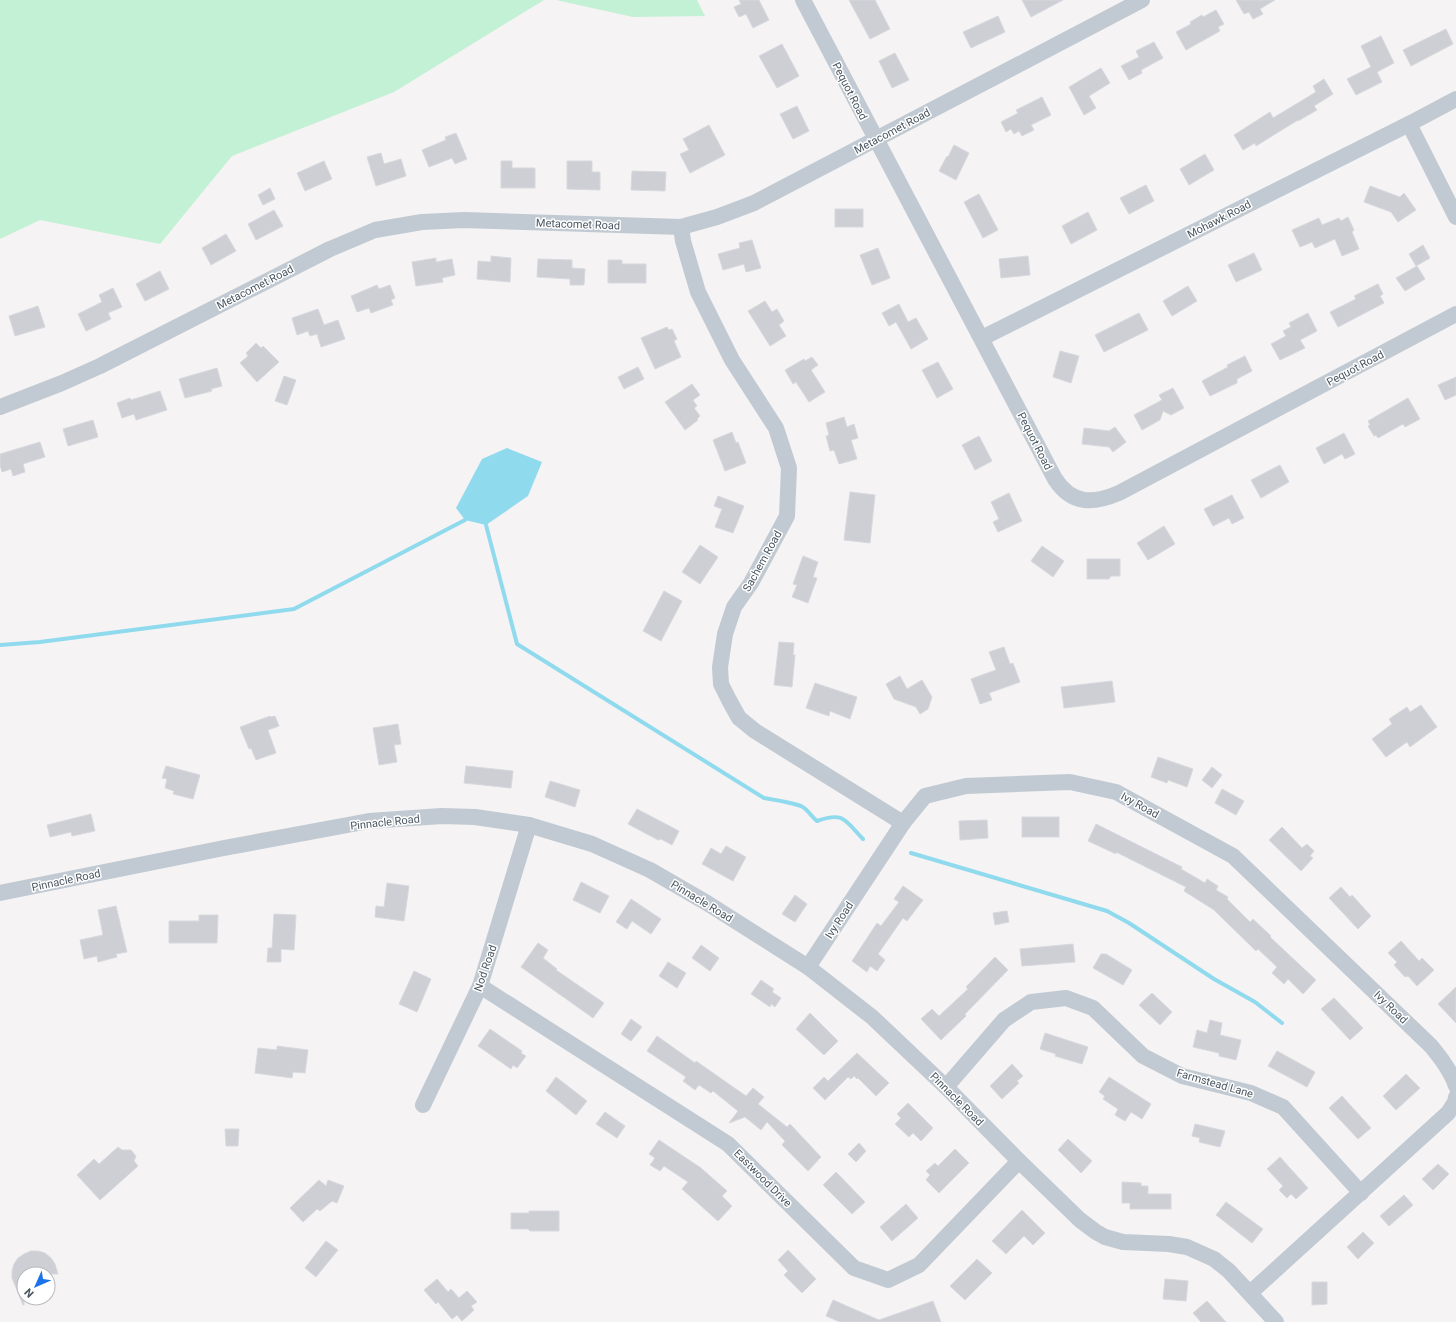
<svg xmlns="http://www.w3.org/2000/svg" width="1456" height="1322" viewBox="0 0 1456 1322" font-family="Roboto,sans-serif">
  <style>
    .green { fill: #c3f1d5 }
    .water { fill: #90daee }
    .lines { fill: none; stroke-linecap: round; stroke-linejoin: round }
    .stream { stroke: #90daee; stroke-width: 4 }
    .building { fill: #cdcfd5; stroke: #d7d9de }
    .minor { stroke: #c1cad2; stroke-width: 16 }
    .labels { text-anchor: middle; stroke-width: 3; stroke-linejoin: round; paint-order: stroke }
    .street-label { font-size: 11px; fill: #4a5661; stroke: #fff }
  </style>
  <rect width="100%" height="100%" fill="#f5f3f3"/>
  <g class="green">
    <polygon points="0,0 544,0 394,92 232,156 160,244 40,220 0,239"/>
    <polygon points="556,0 697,0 705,16 633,17"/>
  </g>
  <polygon class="water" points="507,448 542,462 528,496 486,525 465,520 456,508 482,459"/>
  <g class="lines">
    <g class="stream">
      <path d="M486 525 517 644 764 798C776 800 790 802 801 806 809 810 811 817 817 821 845 811 845 821 863 839"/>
      <polyline points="0,645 40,642 294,609 465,520"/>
      <polyline points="911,853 1107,911 1129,923 1214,979 1255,1002 1282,1023"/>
    </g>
  </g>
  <g class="building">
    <polygon points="739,0 759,0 769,20 753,28 746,14 739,17 734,7 741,4"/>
    <polygon points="849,0 875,0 890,29 870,39"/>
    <polygon points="1022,0 1063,0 1031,17"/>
    <polygon points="1236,0 1275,0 1260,9 1263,14 1253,19 1249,12 1244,14"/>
    <polygon points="1216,10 1224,24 1218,27 1220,31 1186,50 1176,32 1191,24 1190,22 1202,15 1203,17"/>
    <polygon points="998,16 1005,32 971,48 963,32"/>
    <polygon points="1446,29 1453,44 1411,66 1403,50"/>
    <polygon points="1381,36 1394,63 1377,72 1382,82 1356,95 1347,79 1371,67 1361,46"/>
    <polygon points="1154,42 1163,58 1141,70 1142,73 1129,80 1121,66 1139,57 1136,51"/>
    <polygon points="782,44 799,76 777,88 759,56"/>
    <polygon points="895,53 909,80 892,88 879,61"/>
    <polygon points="1101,68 1110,83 1089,96 1096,108 1084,115 1069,87"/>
    <polygon points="1324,79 1333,94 1314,106 1317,110 1298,121 1298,120 1256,146 1255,143 1243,150 1234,135 1270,112 1273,118 1316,92 1313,86"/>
    <polygon points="1042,97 1051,115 1031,125 1034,130 1022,136 1019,131 1014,134 1011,129 1006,132 1001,122 1018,113 1016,110"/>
    <polygon points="797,106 809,131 793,139 780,114"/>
    <polygon points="709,125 725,155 690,173 680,154 689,150 683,139"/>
    <polygon points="456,133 467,159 455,164 452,158 429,167 422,150 446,140 445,137"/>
    <polygon points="954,145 969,153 956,180 939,171 947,156 948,157"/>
    <polygon points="381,153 384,164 401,159 406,176 376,186 367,157"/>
    <polygon points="1205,154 1214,170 1189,185 1180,169"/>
    <polygon points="324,161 332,179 305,191 297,173"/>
    <polygon points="501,161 512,161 512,168 535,168 535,188 501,188"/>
    <polygon points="567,161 592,161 592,172 600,172 600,190 567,189"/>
    <polygon points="632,171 666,172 665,191 631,190"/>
    <polygon points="1146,185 1154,201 1129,214 1120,198"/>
    <polygon points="1370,186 1400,197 1404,193 1416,210 1398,222 1391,212 1364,202"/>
    <polygon points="270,188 275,199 263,205 258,195"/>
    <polygon points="979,194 998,230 983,238 964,202"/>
    <rect x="835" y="209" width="28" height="18"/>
    <polygon points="274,210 283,226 256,240 248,224"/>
    <polygon points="1088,212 1097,230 1071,244 1062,226"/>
    <polygon points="1348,217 1354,230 1352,232 1359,249 1342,256 1335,239 1315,248 1312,242 1300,247 1292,230 1319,218 1322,225 1339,218 1341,221"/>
    <polygon points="226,234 236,251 211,265 202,248"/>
    <polygon points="752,240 761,268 746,272 744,264 723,270 718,254 740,248 739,243"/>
    <polygon points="1423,245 1430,258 1416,266 1409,254"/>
    <polygon points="878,248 890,278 872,285 860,255"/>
    <polygon points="1254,253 1262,270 1236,282 1228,265"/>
    <polygon points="491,256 511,258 510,282 477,279 478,261 491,262"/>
    <polygon points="1028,256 1030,275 1001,278 999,259"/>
    <polygon points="436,258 436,262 452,259 455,275 442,278 443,282 416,286 412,262"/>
    <polygon points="538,259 572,260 572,268 585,269 584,285 570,285 570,279 537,277"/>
    <polygon points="608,260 622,260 622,264 646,264 646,283 608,283"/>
    <polygon points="1417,266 1425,279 1405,291 1396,278"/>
    <polygon points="160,271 169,289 145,301 136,284"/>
    <polygon points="1378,284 1383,294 1380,296 1384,303 1338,327 1330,312 1356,299 1354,296"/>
    <polygon points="377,285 379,289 390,285 395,298 391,300 393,305 371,313 369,308 357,312 351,296"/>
    <polygon points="1188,286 1197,301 1172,316 1163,301"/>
    <polygon points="113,288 122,307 108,313 111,319 86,331 78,314 102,302 99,295"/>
    <polygon points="765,301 772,312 777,309 784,321 779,325 786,336 770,346 748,311"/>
    <polygon points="899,304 908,322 916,318 928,339 911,349 896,322 889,326 882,313"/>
    <polygon points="38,306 45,327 15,336 9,316"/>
    <polygon points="318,309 324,325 338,320 345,339 321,347 317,334 310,336 308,331 297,335 292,318"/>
    <polygon points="1139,313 1148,330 1104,352 1095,335"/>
    <polygon points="1308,313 1317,331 1300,340 1305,348 1280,360 1271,344 1286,336 1283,331 1291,327 1289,323"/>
    <polygon points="667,327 669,330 672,329 677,339 674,341 681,357 655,369 641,338"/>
    <polygon points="256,343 261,348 263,346 279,362 257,382 240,363 248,356 246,353"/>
    <polygon points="1060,351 1079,356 1071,383 1053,377"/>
    <polygon points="1245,356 1252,371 1237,379 1237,383 1210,396 1202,381 1228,367 1227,365"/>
    <polygon points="812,357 818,365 811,370 825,392 809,402 796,382 793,384 785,370 804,359 805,361"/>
    <polygon points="938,362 953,389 937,398 922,370"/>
    <polygon points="638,367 644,379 624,389 618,377"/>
    <polygon points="217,368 222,386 211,389 212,391 185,398 179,379"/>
    <polygon points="284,376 296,380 287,405 275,401"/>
    <polygon points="1456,377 1456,395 1445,400 1438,385"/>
    <polygon points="692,384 700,395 693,400 697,406 694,408 700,416 697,419 698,420 685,430 665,402"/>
    <polygon points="1173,388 1184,408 1171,415 1163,411 1160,420 1142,430 1134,415 1162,400 1159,395"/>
    <polygon points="160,391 167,410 136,420 134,414 122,418 117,403 130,398 131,400"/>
    <polygon points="1408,398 1420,419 1405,427 1403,424 1378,438 1376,435 1374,436 1368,426 1370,425 1368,421"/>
    <polygon points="844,417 847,427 854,424 858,438 851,440 857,459 839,464 834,450 830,451 826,436 829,435 826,423"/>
    <polygon points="93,420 98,437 68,446 63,429"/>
    <polygon points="1115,427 1126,442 1113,452 1109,447 1082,444 1084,428 1109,431"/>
    <polygon points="732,432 736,443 738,442 746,463 725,471 713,440"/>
    <polygon points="1344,433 1355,454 1345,459 1342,454 1324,464 1316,448"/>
    <polygon points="979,436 992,461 975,470 962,445"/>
    <polygon points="40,442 45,457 23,464 25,472 13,476 11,469 2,472 0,465 0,454"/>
    <polygon points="1280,465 1289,482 1261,498 1251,480"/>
    <polygon points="850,492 875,495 870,543 844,540"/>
    <polygon points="1009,493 1022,521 998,532 993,522 999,519 991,502"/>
    <polygon points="1232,495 1244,518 1232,524 1229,518 1213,526 1204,509"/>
    <polygon points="718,496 744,506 733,533 715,527 722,509 714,506"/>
    <polygon points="1164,526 1175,544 1148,560 1137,543"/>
    <polygon points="700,545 718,557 700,584 682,572"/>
    <polygon points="1042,546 1064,561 1053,577 1031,561"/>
    <polygon points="803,556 818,562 813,577 817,578 808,603 792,597 797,585 793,584"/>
    <polygon points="1087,559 1120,559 1120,576 1111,576 1109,579 1087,579"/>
    <polygon points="664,591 682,601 661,641 643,631"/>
    <polygon points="779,642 794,643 793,655 795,655 792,687 774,685"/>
    <polygon points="1004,647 1010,664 1013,663 1020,682 989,693 992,700 980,704 971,679 996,670 989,652"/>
    <polygon points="900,676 907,689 922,680 932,697 928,709 920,714 916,707 894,699 886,684"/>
    <polygon points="1112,681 1115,702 1064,708 1061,687"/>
    <polygon points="815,683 857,697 850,719 830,711 829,716 806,708"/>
    <polygon points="1421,705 1437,727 1410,747 1407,742 1386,757 1372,739 1392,724 1389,719 1407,707 1410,712"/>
    <polygon points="270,716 271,717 275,716 279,726 268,730 276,753 256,760 251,748 249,749 240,727"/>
    <polygon points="398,724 401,744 394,745 397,762 379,765 373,728"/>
    <polygon points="1158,757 1193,769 1187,787 1168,780 1167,783 1151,777"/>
    <polygon points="166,766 200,775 193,799 173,794 174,791 165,788 167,779 162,778"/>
    <polygon points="466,766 513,771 511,788 464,783"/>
    <polygon points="1212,767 1222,775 1212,788 1202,780"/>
    <polygon points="550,781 580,790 575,807 545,797"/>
    <polygon points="1222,789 1244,801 1236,815 1215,803"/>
    <polygon points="637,809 679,831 672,845 661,839 658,840 628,824"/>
    <polygon points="91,814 95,831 72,836 71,832 50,837 47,825"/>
    <rect x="1022" y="817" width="37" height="20"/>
    <polygon points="987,820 988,838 960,840 959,821"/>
    <polygon points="1096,824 1182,867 1181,869 1205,883 1207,879 1218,886 1216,890 1228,897 1227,899 1250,922 1253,919 1271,936 1270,937 1316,980 1303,994 1288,979 1284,984 1272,973 1277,967 1258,949 1256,951 1214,910 1184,891 1186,887 1116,852 1116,854 1088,841"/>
    <polygon points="1282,827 1302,848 1307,844 1314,851 1310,856 1313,858 1301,871 1269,840"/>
    <polygon points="726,846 746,857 733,881 702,864 711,848 721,854"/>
    <polygon points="581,882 609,896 600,913 573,900"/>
    <polygon points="387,883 409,886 404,921 375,917 376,906 384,907"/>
    <polygon points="903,886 923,900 907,921 903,918 878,954 885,960 877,971 870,966 867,972 852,961 877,923 881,926 899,902 894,899"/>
    <polygon points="1341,887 1350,897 1352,895 1371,916 1358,929 1329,898"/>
    <polygon points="795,895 807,904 795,922 782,914"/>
    <polygon points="631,899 661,919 651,934 632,921 627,929 616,922"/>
    <polygon points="116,906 127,952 116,954 117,957 98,962 97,956 84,959 80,940 103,935 98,910"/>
    <polygon points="1007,911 1009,922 995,925 993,913"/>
    <polygon points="274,914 296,915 294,950 281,949 281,962 267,962 268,948 272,948"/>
    <polygon points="199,915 218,915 217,943 169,943 169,921 199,921"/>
    <polygon points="1401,941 1419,961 1422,958 1434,970 1417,986 1408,976 1405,977 1394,965 1397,962 1388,953"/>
    <polygon points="538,943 548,950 543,958 557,969 556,970 604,1003 593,1018 521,967"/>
    <polygon points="1073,944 1075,962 1022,966 1020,949"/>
    <polygon points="701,945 719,958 710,971 692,958"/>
    <polygon points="1101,954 1106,954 1132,970 1123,985 1093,968"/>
    <polygon points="995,957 1008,970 965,1014 966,1016 941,1040 921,1019 932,1009 939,1016 968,989 966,987"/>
    <polygon points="668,962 686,973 677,988 659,976"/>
    <polygon points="414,971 431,979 417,1012 399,1004"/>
    <polygon points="761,980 774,989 772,992 781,998 775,1007 771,1004 770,1007 751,994"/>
    <polygon points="1456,987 1456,1023 1438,1004"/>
    <polygon points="1152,993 1172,1012 1160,1025 1139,1005"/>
    <polygon points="1334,998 1363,1028 1350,1040 1321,1009"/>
    <polygon points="810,1013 838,1041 824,1055 796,1029"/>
    <polygon points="631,1019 642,1027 631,1041 621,1034"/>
    <polygon points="1210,1020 1222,1023 1220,1035 1241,1040 1236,1060 1219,1056 1219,1053 1193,1047 1197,1030 1207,1033"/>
    <polygon points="490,1029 522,1051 521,1053 526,1056 517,1068 513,1065 511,1069 478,1046"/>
    <polygon points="1045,1033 1088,1047 1082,1064 1055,1056 1056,1054 1040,1049"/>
    <polygon points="657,1036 695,1063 696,1061 746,1096 753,1088 764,1097 758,1104 787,1127 790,1124 821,1157 808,1171 782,1145 785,1141 767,1122 761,1130 745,1117 729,1123 738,1111 713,1091 711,1093 699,1085 695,1090 683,1081 686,1077 647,1051"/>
    <polygon points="277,1046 308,1050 305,1073 293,1072 292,1078 255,1073 258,1048 277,1050"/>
    <polygon points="1277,1051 1315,1072 1307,1087 1268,1066"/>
    <polygon points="857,1053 889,1083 876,1096 858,1078 857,1079 854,1076 851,1079 848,1077 825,1100 813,1088 824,1077 828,1081"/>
    <polygon points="1012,1064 1023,1076 1017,1081 1019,1083 1002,1099 990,1086"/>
    <polygon points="1406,1074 1420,1088 1396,1110 1383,1096"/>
    <polygon points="556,1077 587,1101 576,1115 546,1091"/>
    <polygon points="1109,1077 1151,1104 1142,1119 1131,1112 1125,1121 1115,1115 1118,1109 1103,1099 1105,1096 1099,1092"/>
    <polygon points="1342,1096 1371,1128 1358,1139 1329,1108"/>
    <polygon points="908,1103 933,1128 921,1141 913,1133 909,1137 895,1124 901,1118 897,1114"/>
    <polygon points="605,1112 625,1126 617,1138 596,1124"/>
    <polygon points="1195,1124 1225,1131 1220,1147 1199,1142 1200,1138 1192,1136"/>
    <polygon points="225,1129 239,1129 238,1146 226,1146"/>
    <polygon points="1068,1139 1092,1161 1081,1173 1058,1150"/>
    <polygon points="659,1140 701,1168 727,1191 722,1196 732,1206 718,1221 682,1189 688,1182 664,1166 660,1171 650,1165 655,1158 649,1154"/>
    <polygon points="859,1143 866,1151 856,1162 848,1154"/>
    <polygon points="118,1147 122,1150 131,1150 136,1156 134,1161 138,1166 100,1200 77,1175 94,1159 99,1164"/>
    <polygon points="955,1149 969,1163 939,1193 926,1180 930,1175 926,1171 935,1163 938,1166"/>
    <polygon points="1280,1157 1308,1188 1296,1199 1291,1194 1287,1198 1279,1190 1283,1186 1267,1169"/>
    <polygon points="1438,1164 1449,1174 1433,1190 1422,1179"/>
    <polygon points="836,1172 865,1202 852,1214 823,1185"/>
    <polygon points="319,1180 326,1186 328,1180 344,1186 337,1203 332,1201 320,1211 317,1209 303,1222 290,1208"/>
    <polygon points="1122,1182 1141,1183 1141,1186 1148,1186 1148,1194 1171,1194 1171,1209 1130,1209 1130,1203 1122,1203"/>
    <polygon points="1404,1195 1413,1205 1389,1226 1380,1216"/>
    <polygon points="1226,1202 1263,1229 1252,1243 1216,1215"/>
    <polygon points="906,1204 918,1218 892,1241 880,1227"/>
    <polygon points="1022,1210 1045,1233 1033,1245 1024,1236 1006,1254 992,1241"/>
    <polygon points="529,1211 559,1211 559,1231 530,1231 528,1229 511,1229 511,1213 529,1213"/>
    <polygon points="1363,1232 1374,1243 1358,1259 1347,1247"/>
    <polygon points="326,1241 338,1250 316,1277 305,1268"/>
    <polygon points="788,1250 816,1279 802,1293 784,1275 788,1271 778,1260"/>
    <polygon points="31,1251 38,1251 45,1253 51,1258 55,1264 58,1274 24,1274 24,1305 23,1305 12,1278 12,1271 14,1264 18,1258 24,1254"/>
    <polygon points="977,1259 992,1273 965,1300 950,1286"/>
    <polygon points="437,1279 448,1292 451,1289 459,1298 467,1291 477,1302 471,1306 474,1310 462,1321 457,1315 452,1319 438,1302 436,1304 424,1290"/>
    <polygon points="1165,1279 1188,1281 1186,1301 1163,1299"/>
    <polygon points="1312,1282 1327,1282 1327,1304 1312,1305"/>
    <polygon points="833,1300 879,1320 933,1301 941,1322 840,1322 826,1316"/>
    <polygon points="1207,1301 1226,1322 1201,1322 1193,1313"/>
  </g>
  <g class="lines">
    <g class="minor">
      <path d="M803 0C886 160 972 319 1055 479 1072 505 1093 504 1119 493L1456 314"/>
      <polyline points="1409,124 1456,217"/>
      <polyline points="681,227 683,241 698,292 732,360 776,428 789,468 787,516 751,583 734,607 725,634 720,667 721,684 729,700 739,718 755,731 903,823"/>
      <polyline points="982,338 1409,124 1456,99"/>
      <polyline points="0,407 62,383 100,366 330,249 375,230 422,222 464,220 681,227 717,217 754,203 1142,0"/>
      <polyline points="0,893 224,848 369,821 442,816 475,817 529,825 592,844 650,870 707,903 808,967 872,1017 946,1087 1019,1161 1080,1220 1096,1232 1105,1237 1123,1242 1169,1244 1187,1247 1214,1259 1229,1271 1276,1322"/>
      <path d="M808 967 903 823 925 796 966 786 1070 782 1116 792 1233 856 1431 1046C1441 1058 1451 1071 1456 1086"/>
      <polyline points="480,986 728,1144 854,1268 888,1280 919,1265 1019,1161"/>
      <polyline points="946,1087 1004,1020 1031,1002 1066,998 1093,1008 1143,1056 1182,1076 1251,1093 1283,1107 1361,1193"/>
      <polyline points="423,1105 480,986 529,825"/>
      <polyline points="1250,1293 1448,1113 1455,1102 1456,1097"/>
    </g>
  </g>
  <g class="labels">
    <g class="street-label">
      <text transform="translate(850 91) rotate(63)" y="4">Pequot Road</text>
      <text transform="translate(892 131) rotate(-28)" y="4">Metacomet Road</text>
      <text transform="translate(1219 219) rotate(-27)" y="4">Mohawk Road</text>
      <text transform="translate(578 224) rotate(2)" y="4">Metacomet Road</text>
      <text transform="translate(255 287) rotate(-27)" y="4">Metacomet Road</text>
      <text transform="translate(1355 368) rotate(-28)" y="4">Pequot Road</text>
      <text transform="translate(1035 441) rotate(63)" y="4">Pequot Road</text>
      <text transform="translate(762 561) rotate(-61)" y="4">Sachem Road</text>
      <text transform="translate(1140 805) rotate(29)" y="4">Ivy Road</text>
      <text transform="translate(385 822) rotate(-6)" y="4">Pinnacle Road</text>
      <text transform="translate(66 880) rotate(-12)" y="4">Pinnacle Road</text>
      <text transform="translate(702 901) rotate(31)" y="4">Pinnacle Road</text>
      <text transform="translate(839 920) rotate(-57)" y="4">Ivy Road</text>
      <text transform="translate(485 968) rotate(-71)" y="4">Nod Road</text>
      <text transform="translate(1391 1007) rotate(44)" y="4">Ivy Road</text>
      <text transform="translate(1215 1083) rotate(16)" y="4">Farmstead Lane</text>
      <text transform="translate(957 1099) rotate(45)" y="4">Pinnacle Road</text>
      <text transform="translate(763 1178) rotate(45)" y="4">Eastwood Drive</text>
    </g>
  </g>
  <g transform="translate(36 1286) rotate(225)"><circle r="19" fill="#ffffff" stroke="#b7bbc0"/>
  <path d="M0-3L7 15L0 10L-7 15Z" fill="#1a73e8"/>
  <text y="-6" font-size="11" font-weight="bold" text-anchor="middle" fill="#4a5661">N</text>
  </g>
</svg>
